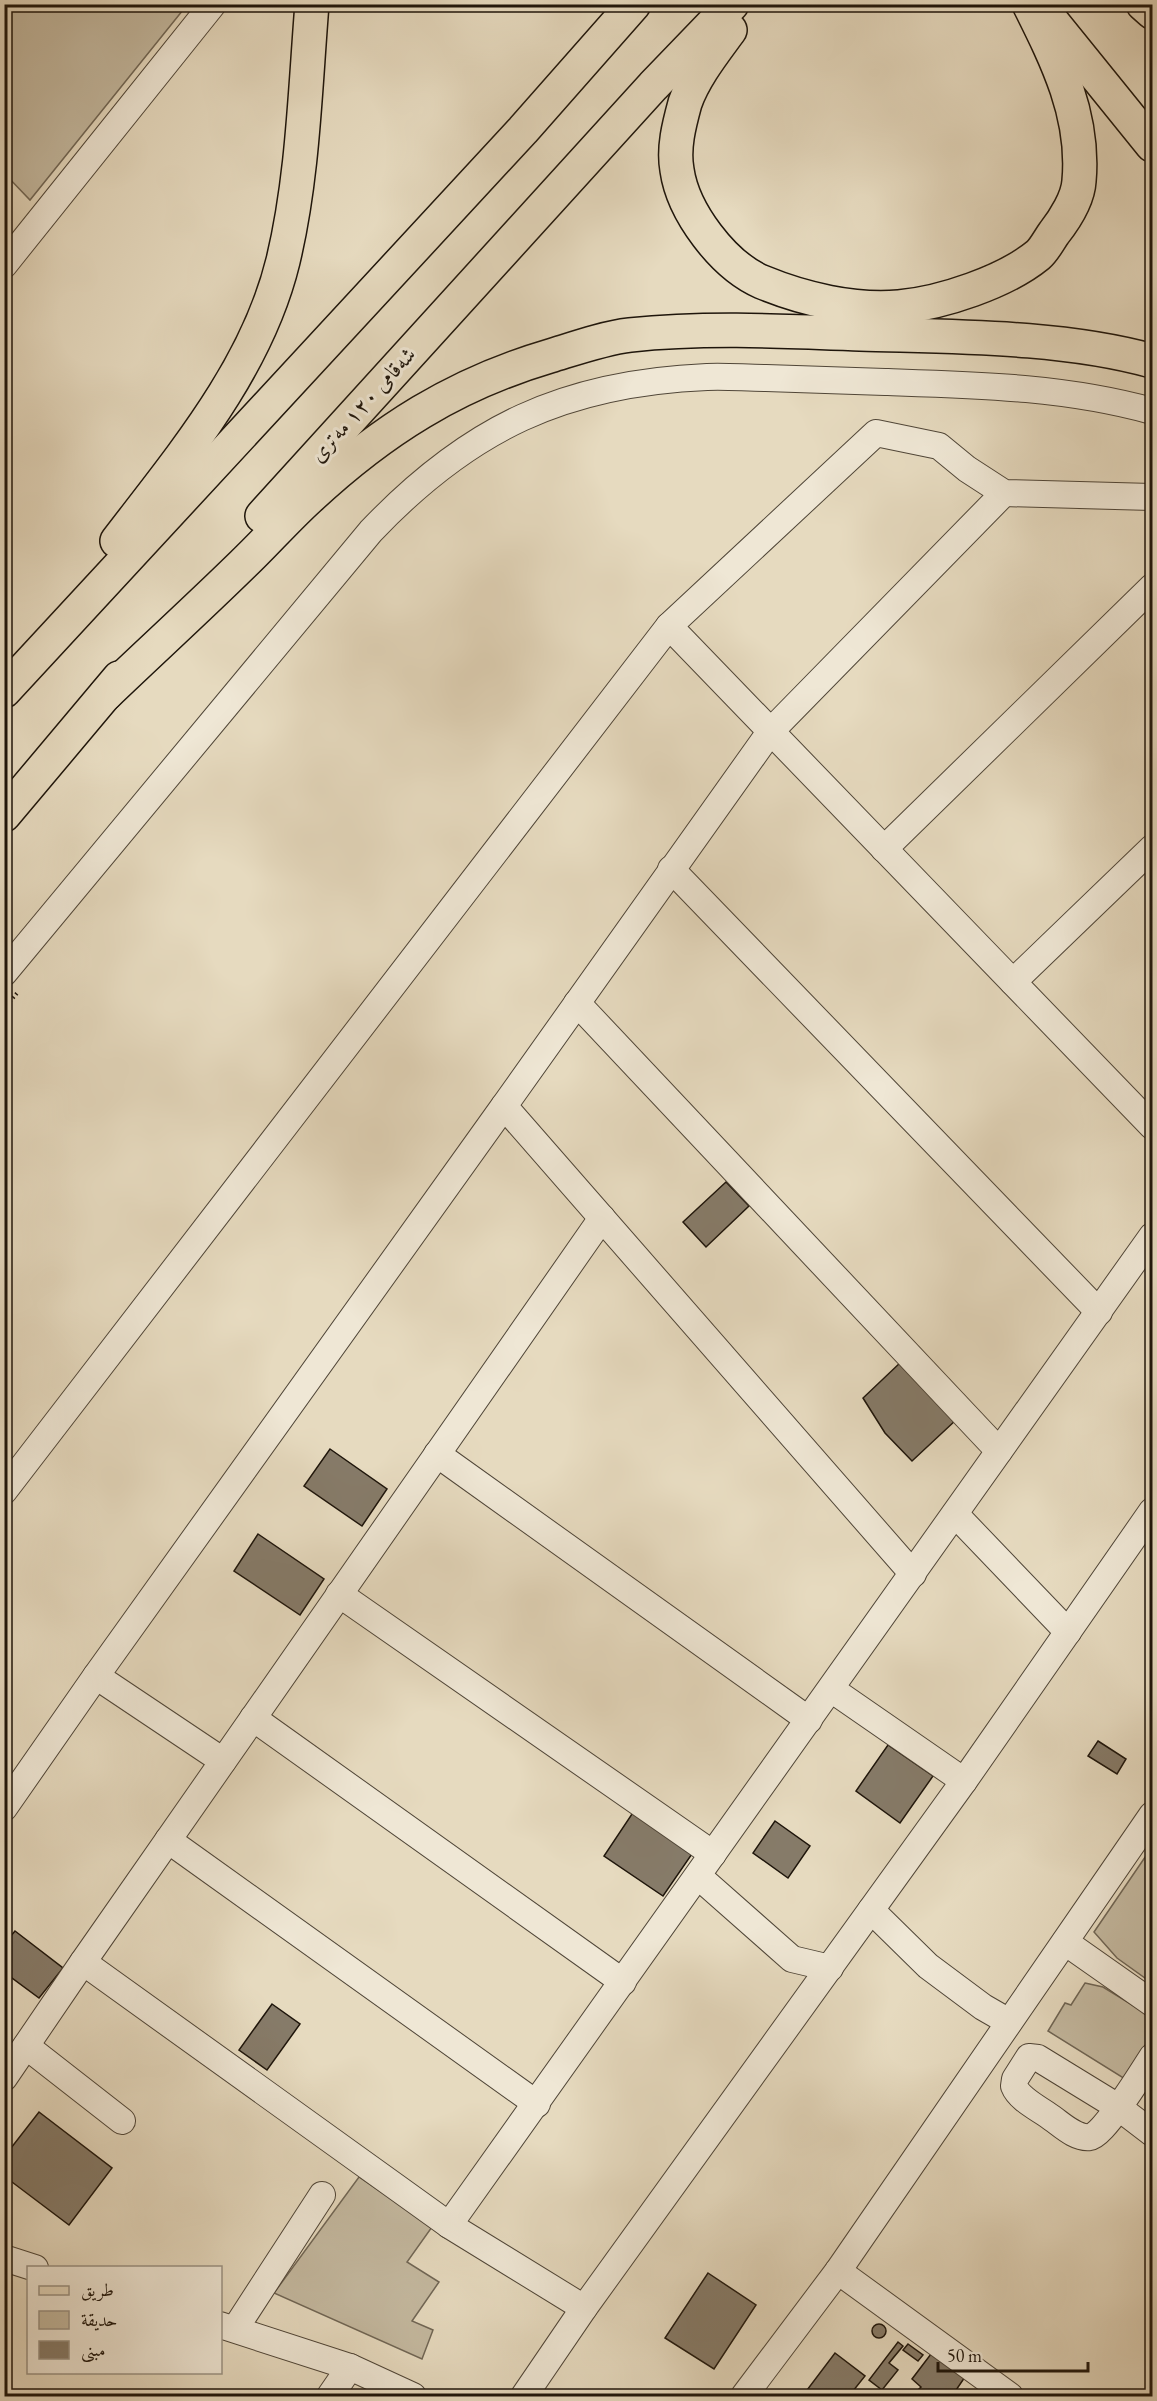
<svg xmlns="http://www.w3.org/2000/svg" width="1157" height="2401" viewBox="0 0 1157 2401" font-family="'EB Garamond',Amiri,serif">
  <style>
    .green { fill: #c4b9a0; stroke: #716756; stroke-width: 1.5 }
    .building { fill: #867b69; stroke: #1e150b; stroke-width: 1.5 }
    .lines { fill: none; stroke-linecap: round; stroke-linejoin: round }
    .minor-casing { stroke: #504638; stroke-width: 28 }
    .major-casing { stroke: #1e150b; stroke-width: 36 }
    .highway-casing { stroke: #1e150b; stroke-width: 36 }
    .path { stroke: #1e150b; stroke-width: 4; stroke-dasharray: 1.5 3; stroke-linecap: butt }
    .minor { stroke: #efe7d5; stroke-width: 26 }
    .major { stroke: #e6dabf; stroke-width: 33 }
    .highway { stroke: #e6dabf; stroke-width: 33 }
    .labels { text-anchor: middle; stroke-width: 6; stroke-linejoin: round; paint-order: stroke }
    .street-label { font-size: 22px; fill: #1e150b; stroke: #efe7d5 }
  </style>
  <rect width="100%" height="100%" fill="#e6dabf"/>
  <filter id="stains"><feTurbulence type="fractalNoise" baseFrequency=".00333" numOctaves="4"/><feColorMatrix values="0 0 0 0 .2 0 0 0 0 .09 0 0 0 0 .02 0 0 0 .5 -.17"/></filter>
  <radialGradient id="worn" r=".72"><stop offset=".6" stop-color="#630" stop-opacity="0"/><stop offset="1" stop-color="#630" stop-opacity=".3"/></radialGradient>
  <g class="green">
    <polygon points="4,5 187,5 30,200 5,174"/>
    <polygon points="1152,1847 1152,1983 1117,1958 1094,1932"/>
    <polygon points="1085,1983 1103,1987 1152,2017 1152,2034 1125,2079 1048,2031 1065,2003 1071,2005"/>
    <polygon points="359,2177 432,2227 407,2262 439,2282 412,2321 433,2330 422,2359 274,2293"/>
  </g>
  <g class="building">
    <polygon points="726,1182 749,1206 706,1247 683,1222"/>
    <polygon points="902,1361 957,1419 912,1461 885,1433 863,1398"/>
    <polygon points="330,1449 387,1489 362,1526 304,1486"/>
    <polygon points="258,1534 324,1579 300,1615 234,1571"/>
    <polygon points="1098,1741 1126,1759 1117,1774 1088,1756"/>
    <polygon points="888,1745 933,1776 900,1823 856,1791"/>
    <polygon points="634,1811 694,1851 663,1896 604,1856"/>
    <polygon points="775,1821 810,1846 788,1878 753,1853"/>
    <polygon points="15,1931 63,1968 39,1998 4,1972 4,1944"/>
    <polygon points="272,2004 300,2024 267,2070 239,2050"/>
    <polygon points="39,2112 112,2168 69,2225 4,2176 4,2157"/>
    <polygon points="708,2273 756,2305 714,2369 665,2338"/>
    <circle cx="879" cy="2331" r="7"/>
    <polygon points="898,2342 903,2346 889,2363 898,2370 882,2390 869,2380"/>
    <polygon points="908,2344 923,2355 918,2361 903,2350"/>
    <polygon points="835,2353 865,2376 849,2396 807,2396 804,2394"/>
    <polygon points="931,2354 965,2377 952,2396 912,2396 921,2387 912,2379"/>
  </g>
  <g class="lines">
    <g class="minor-casing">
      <g id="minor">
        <polyline points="4,265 213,4"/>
        <polyline points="669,626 1152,1126"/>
        <polyline points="884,849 1152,587"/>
        <polyline points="671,869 1099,1312"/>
        <path d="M4 973 371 531C469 428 564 383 707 377 726 376 746 378 766 378 806 379 847 381 888 382 977 385 1066 387 1152 411"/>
        <polyline points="1013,982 1152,848"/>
        <polyline points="577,1003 999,1451"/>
        <polyline points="437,1454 809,1720"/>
        <polyline points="4,1491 669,626 876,433 939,446 967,469 1004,493 1152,497"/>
        <polyline points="955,1514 1068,1632"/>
        <polyline points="913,1574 504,1106 770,732 1004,493"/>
        <polyline points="339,1594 713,1854"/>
        <polyline points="96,1676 223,1761"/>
        <polyline points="831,1689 964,1781"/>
        <polyline points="253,1718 623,1982"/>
        <polyline points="4,1808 96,1676 504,1106"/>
        <polyline points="168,1840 537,2104"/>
        <polyline points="698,1876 792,1959 830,1968"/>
        <polyline points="871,1910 928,1966 983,2007 1009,2022"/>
        <polyline points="1065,1942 1152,2003"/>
        <polyline points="83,1962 449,2225 584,2308"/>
        <polyline points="26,2046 122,2121"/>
        <path d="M1152 2057C1143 2071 1103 2136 1090 2137 1075 2139 1060 2123 1049 2116 1038 2108 1019 2099 1014 2086L1015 2079 1029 2057 1038 2058 1118 2107 1152 2133"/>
        <polyline points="4,2078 83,1962 602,1218"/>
        <polyline points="449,2225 1152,1236"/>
        <polyline points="4,2258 35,2268"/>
        <polyline points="838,2271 1010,2396"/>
        <polyline points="220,2325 350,2367 413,2396"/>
        <polyline points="235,2329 322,2195"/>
        <polyline points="330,2396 350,2367"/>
        <polyline points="524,2396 584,2308 964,1781 1152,1511"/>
        <polyline points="744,2396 838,2271 1152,1815"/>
      </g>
    </g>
    <g class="major-casing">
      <polyline id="major" points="1038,4 1152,145"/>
    </g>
    <g class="highway-casing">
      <g id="highway">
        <polyline points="1143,4 1152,12"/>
        <path d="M730 30C714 52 694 77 685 103 679 125 673 148 677 170 683 212 723 265 762 282 803 299 854 311 899 307 942 303 1005 282 1038 255 1044 250 1049 240 1054 233 1065 219 1078 198 1079 181 1085 116 1057 60 1029 4"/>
        <polyline points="262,516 653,86 732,4"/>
        <path d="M117 541C182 456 257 368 283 261 303 178 305 90 312 4"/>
        <polyline points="4,691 523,130 634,4"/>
        <path d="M106 694C151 651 198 608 243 564 265 543 286 519 309 498 382 430 455 384 550 356 576 348 604 338 630 335 706 327 784 331 860 334 954 337 1062 336 1152 361"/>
        <polyline points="4,815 119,678"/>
      </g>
    </g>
    <polyline class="path" points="4,1008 18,992"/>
    <use href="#minor" class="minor"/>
    <use href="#major" class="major"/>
    <use href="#highway" class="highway"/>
  </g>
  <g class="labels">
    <g class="street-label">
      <text transform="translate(362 404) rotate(-48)" y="8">شەقامی ١٢٠ مەتری</text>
    </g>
  </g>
  <rect width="1157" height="2401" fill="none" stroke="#e6dabf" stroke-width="24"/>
  <rect x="6" y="6" width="1145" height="2389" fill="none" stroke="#1e150b" stroke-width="3"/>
  <rect x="12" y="12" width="1133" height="2377" fill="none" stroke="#1e150b" stroke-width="1.5"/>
  <rect x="27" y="2266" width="195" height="108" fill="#efe7d5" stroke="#9b9384" stroke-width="1.5"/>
  <rect x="39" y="2286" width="30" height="9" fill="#e6dabf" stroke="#9b9384" stroke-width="1.5"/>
  <text x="81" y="2296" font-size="18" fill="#1e150b">طريق</text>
  <rect x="39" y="2311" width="30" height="18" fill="#c4b9a0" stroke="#9b9384" stroke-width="1.5"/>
  <text x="81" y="2326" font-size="18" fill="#1e150b">حديقة</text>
  <rect x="39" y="2341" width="30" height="18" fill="#867b69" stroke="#9b9384" stroke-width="1.5"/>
  <text x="81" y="2356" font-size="18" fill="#1e150b">مبنى</text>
  <path d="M938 2362v9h150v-9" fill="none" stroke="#1e150b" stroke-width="3"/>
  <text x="947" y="2362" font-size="18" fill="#1e150b" stroke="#efe7d5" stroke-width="4.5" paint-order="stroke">50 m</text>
  <rect width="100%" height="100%" filter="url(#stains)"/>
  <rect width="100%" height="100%" fill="url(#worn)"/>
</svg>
